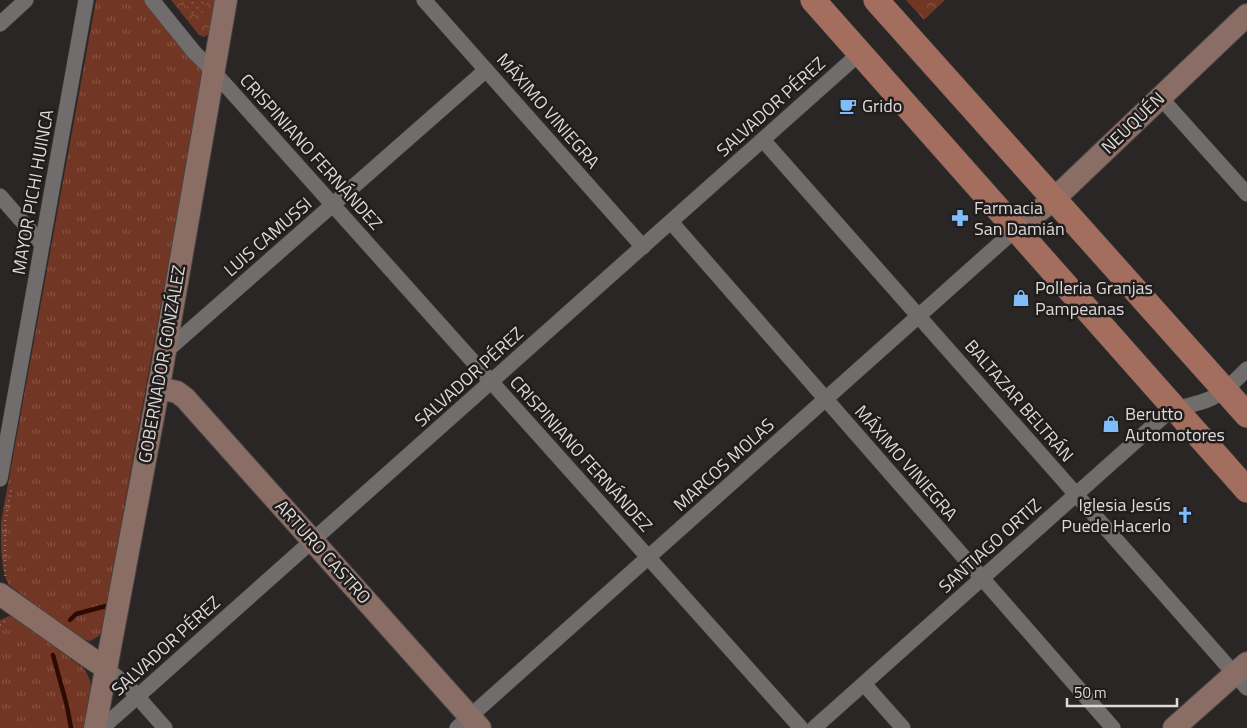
<svg xmlns="http://www.w3.org/2000/svg" width="1247" height="728" viewBox="0 0 1247 728" font-family="'Titillium Web',sans-serif">
  <style>
    .grass { fill: url(#grass-tufts) }
    .park { fill: url(#park-crowns) }
    .garden { fill: url(#garden-dots) }
    .lines { fill: none; stroke-linecap: round; stroke-linejoin: round }
    .stream { stroke: #2e0b02; stroke-width: 4.5 }
    .street-casing { stroke: #474443; stroke-width: 16 }
    .secondary-casing { stroke: #474443; stroke-width: 24 }
    .primary-casing { stroke: #474443; stroke-width: 26 }
    .path { stroke: #7e7b7a; stroke-width: 2.5; stroke-dasharray: 1 4; stroke-linecap: butt }
    .street { stroke: #716d6c; stroke-width: 15 }
    .secondary { stroke: #8a6d64; stroke-width: 22 }
    .primary { stroke: #a36e5d; stroke-width: 25 }
    .labels { text-anchor: middle; stroke-width: 5; stroke-linejoin: round; paint-order: stroke }
    .poi-label { font-size: 18px; fill: #dddada; stroke: #201d1c; text-anchor: start }
    .street-label { font-size: 18px; fill: #dddada; stroke: #201d1c }
  </style>
  <defs>
    <pattern id="grass-tufts" width="24" height="20" patternUnits="userSpaceOnUse" patternTransform="scale(1.25)"><rect width="24" height="20" fill="#723724"/><path d="M3 7l-1-3M5 7V3M7 7l1-3M15 17l-1-3M17 17v-4M19 17l1-3" fill="none" stroke="#865343"/></pattern>
    <pattern id="park-crowns" width="20" height="18" patternUnits="userSpaceOnUse" patternTransform="scale(1.25)"><rect width="20" height="18" fill="#723724"/><path d="M2 6a3 3 0 1 1 6 0M12 15a3 3 0 1 1 6 0" fill="none" stroke="#865343"/></pattern>
    <pattern id="garden-dots" width="8" height="8" patternUnits="userSpaceOnUse" patternTransform="scale(1.25)"><rect width="8" height="8" fill="#723724"/><path d="M2 2h.1M6 6h.1" fill="none" stroke="#865343" stroke-width="1.8" stroke-linecap="round"/></pattern>
  </defs>
  <rect width="100%" height="100%" fill="#292625"/>
  <g class="grass">
    <path d="M96 0H147L202 71V79L102 628 99 636 90 641 80 638 9 585C0 570 1 542 1 522Z"/>
    <path d="M9 616 16 618 83 668C98 684 88 709 84 728H0V620Z"/>
  </g>
  <g class="park">
    <polygon points="171,0 217,0 209,34 204,37 199,35"/>
    <polygon points="906,0 945,0 924,20"/>
  </g>
  <polygon class="garden" points="181,0 207,0 205,11 198,16 192,14"/>
  <g class="lines">
    <g class="stream">
      <polyline points="70,620 76,614 106,606"/>
      <polyline points="53,655 67,706 71,728"/>
    </g>
    <g class="street-casing">
      <g id="street">
        <polyline points="152,0 194,52 213,71 801,728"/>
        <polyline points="424,0 643,247"/>
        <polyline points="0,24 26,0"/>
        <polyline points="1160,97 1247,194"/>
        <polyline points="763,140 1247,688"/>
        <polyline points="0,196 42,244"/>
        <polyline points="671,222 1113,728"/>
        <polyline points="164,353 486,70"/>
        <polyline points="0,479 86,0"/>
        <polyline points="106,668 128,686 165,728"/>
        <polyline points="864,684 903,728"/>
        <polyline points="102,728 860,53"/>
        <polyline points="457,728 1016,229"/>
        <path d="M814 728 1164 416C1177 406 1192 406 1207 400 1223 394 1235 381 1247 369"/>
      </g>
    </g>
    <g class="secondary-casing">
      <g id="secondary">
        <polyline points="1016,229 1054,199 1247,15"/>
        <polyline points="158,388 177,392 185,398 480,728"/>
        <polyline points="0,594 89,657 106,668"/>
        <polyline points="95,728 160,380 226,0"/>
        <polyline points="1174,728 1247,663"/>
      </g>
    </g>
    <g class="primary-casing">
      <g id="primary">
        <polyline points="813,0 1247,490"/>
        <polyline points="876,0 1247,415"/>
      </g>
    </g>
    <g class="path">
      <polyline points="5,576 5,521 11,490"/>
      <polyline points="0,625 5,621"/>
    </g>
    <use href="#street" class="street"/>
    <use href="#secondary" class="secondary"/>
    <use href="#primary" class="primary"/>
  </g>
  <defs>
    <g id="cafe-bare" transform="scale(1.35)"><path d="M-5.5-4.5H6V0H3Q3 3.5 0 3.5H-2.5Q-5.5 3.5-5.5 0ZM3-3.2v2h1.7v-2ZM-6 4.5H4V6H-6Z" fill="#7ebdf9" stroke="#201d1c" stroke-width="2.5" paint-order="stroke"/></g>
    <g id="pharmacy-bare" transform="scale(1.35)"><path d="M-2-6h4v4h4v4h-4v4h-4v-4h-4v-4h4Z" fill="#7ebdf9" stroke="#201d1c" stroke-width="2.5" paint-order="stroke"/></g>
    <g id="shop-bare" transform="scale(1.35)"><path d="M-5-2.5h2.3a2.7 3.5 0 0 1 5.4 0H5L5.5 6h-11ZM-1.5-2.5h3a1.5 2.3 0 0 0-3 0Z" fill="#7ebdf9" stroke="#201d1c" stroke-width="2.5" paint-order="stroke"/></g>
    <g id="church-bare" transform="scale(1.35)"><path d="M-1.2-6h2.4v3.5h3.3v2.4h-3.3V6h-2.4V-.1h-3.3v-2.4h3.3Z" fill="#7ebdf9" stroke="#201d1c" stroke-width="2.5" paint-order="stroke"/></g>
  </defs>
  <g fill-rule="evenodd">
    <use href="#cafe-bare" x="848" y="106"/>
    <use href="#pharmacy-bare" x="960" y="218"/>
    <use href="#shop-bare" x="1021" y="298"/>
    <use href="#shop-bare" x="1111" y="424"/>
    <use href="#church-bare" x="1185" y="515"/>
  </g>
  <g class="labels">
    <g class="poi-label">
      <text x="862" y="112">Grido</text>
      <text x="974" y="214">Farmacia<tspan x="974" dy="21">San Damián</tspan></text>
      <text x="1035" y="294">Polleria Granjas<tspan x="1035" dy="21">Pampeanas</tspan></text>
      <text x="1125" y="420">Berutto<tspan x="1125" dy="21">Automotores</tspan></text>
      <text x="1171" y="511" text-anchor="end">Iglesia Jesús<tspan x="1171" dy="21">Puede Hacerlo</tspan></text>
    </g>
    <g class="street-label">
      <text transform="translate(771 107) rotate(-42)" y="6">SALVADOR PÉREZ</text>
      <text transform="translate(548 111) rotate(49)" y="6">MÁXIMO VINIEGRA</text>
      <text transform="translate(1133 123) rotate(-44)" y="6">NEUQUÉN</text>
      <text transform="translate(311 152) rotate(48)" y="6">CRISPINIANO FERNÁNDEZ</text>
      <text transform="translate(33 192) rotate(-80)" y="6">MAYOR PICHI HUINCA</text>
      <text transform="translate(268 237) rotate(-41)" y="6">LUIS CAMUSSI</text>
      <text transform="translate(162 364) rotate(-80)" y="6">GOBERNADOR GONZÁLEZ</text>
      <text transform="translate(469 377) rotate(-42)" y="6">SALVADOR PÉREZ</text>
      <text transform="translate(1019 401) rotate(49)" y="6">BALTAZAR BELTRÁN</text>
      <text transform="translate(581 454) rotate(48)" y="6">CRISPINIANO FERNÁNDEZ</text>
      <text transform="translate(906 463) rotate(49)" y="6">MÁXIMO VINIEGRA</text>
      <text transform="translate(724 465) rotate(-42)" y="6">MARCOS MOLAS</text>
      <text transform="translate(990 546) rotate(-42)" y="6">SANTIAGO ORTIZ</text>
      <text transform="translate(323 552) rotate(48)" y="6">ARTURO CASTRO</text>
      <text transform="translate(166 646) rotate(-42)" y="6">SALVADOR PÉREZ</text>
    </g>
  </g>
  <path d="M1067 698v8h110v-8" fill="none" stroke="#dddada" stroke-width="2.5"/>
  <text x="1074" y="698" font-size="15" fill="#dddada" stroke="#201d1c" stroke-width="4" paint-order="stroke">50 m</text>
</svg>
